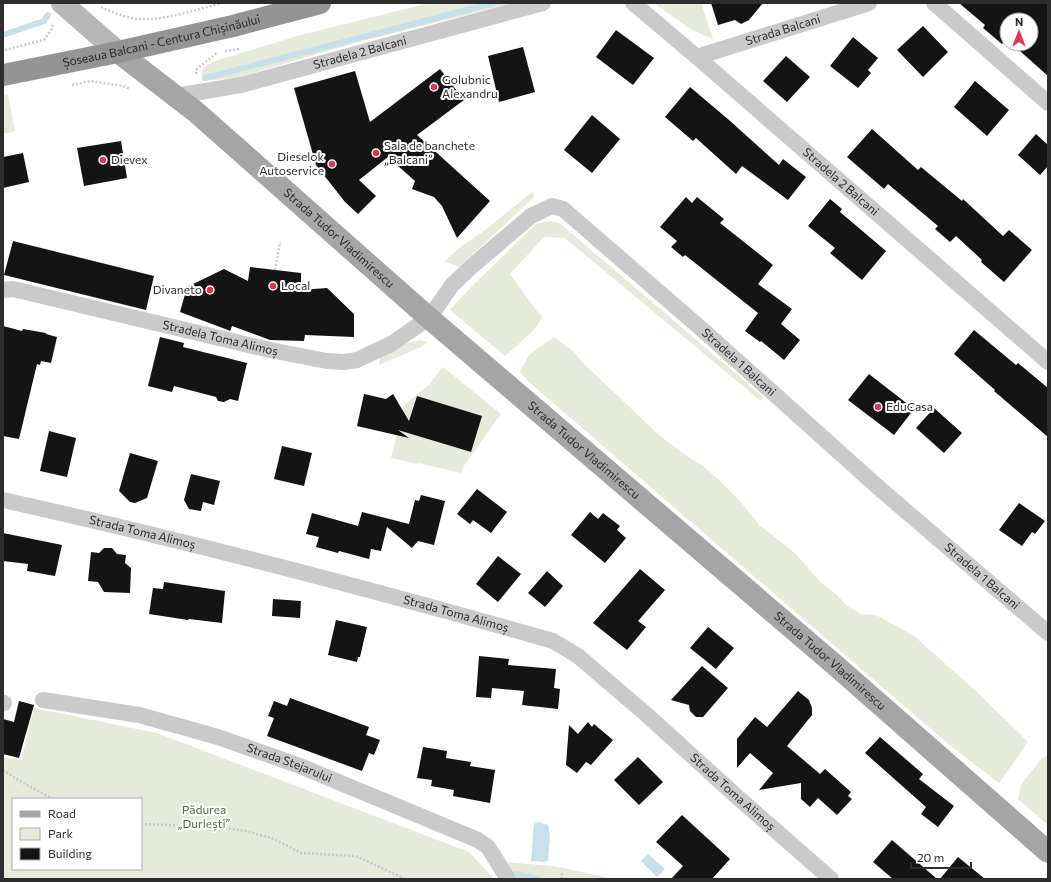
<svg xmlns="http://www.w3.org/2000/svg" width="1051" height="882" viewBox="0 0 1051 882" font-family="Commissioner,sans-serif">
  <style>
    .green { fill: #e5eadb; fill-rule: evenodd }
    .water { fill: #c8e1e9 }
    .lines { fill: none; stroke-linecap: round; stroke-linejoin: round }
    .stream { stroke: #c8e1e9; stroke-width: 6 }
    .building { fill: #141414 }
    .path { stroke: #cacaca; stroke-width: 2.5; stroke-dasharray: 2 2; stroke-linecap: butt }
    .street { stroke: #cacaca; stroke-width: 16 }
    .secondary { stroke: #b7b7b7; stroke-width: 22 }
    .primary { stroke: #a5a5a5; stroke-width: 22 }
    .highway { stroke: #949494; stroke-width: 22 }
    .poi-dot { fill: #dd365a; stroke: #fff; stroke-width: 1.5 }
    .labels { text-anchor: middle; stroke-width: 4; stroke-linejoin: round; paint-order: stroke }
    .street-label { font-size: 12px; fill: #2d2d2d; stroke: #fff }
    .poi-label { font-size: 12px; fill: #2d2d2d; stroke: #fff; text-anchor: start }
    .park-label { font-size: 12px; fill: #56663d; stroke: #fff }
  </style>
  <rect width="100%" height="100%" fill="#fff"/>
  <g class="green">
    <path d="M430 3H515L358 42 236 78 204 81C198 72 205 66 212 62L297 36Z"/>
    <polygon points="654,3 701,3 713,39 692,30"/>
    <polygon points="8,95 15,131 3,134 3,96"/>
    <polygon points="533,191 534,197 459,267 444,261 463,245 484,231"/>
    <polygon points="550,221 559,223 570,232 763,397 761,401 565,238 544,237 510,274 542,318 534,330 505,356 450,310 471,287 536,224"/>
    <polygon points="554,337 574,352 583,363 660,436 691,459 702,465 719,480 740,501 759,525 796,554 820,582 837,595 847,606 861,614 876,615 914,636 976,691 1028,742 999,783 947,743 529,382 520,372 529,355"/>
    <polygon points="420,340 428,342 421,347 379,365 380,355 407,343"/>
    <polygon points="443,367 501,414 463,467 461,473 418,463 417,464 391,458 404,405 429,385"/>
    <path d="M34 708 157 733 469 852 494 879H3V757L21 760ZM13 799H141V869H13Z"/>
    <polygon points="1048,755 1048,825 1018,799 1021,785 1042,758"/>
    <polygon points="506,862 554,866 614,879 515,879"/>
  </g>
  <g class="water">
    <polygon points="538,822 548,825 550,836 548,861 544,862 531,861 534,824"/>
    <polygon points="648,854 665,869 657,877 641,861"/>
  </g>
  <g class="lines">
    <g class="stream">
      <polyline points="3,35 44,21 48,15"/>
      <polyline points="205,78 494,3"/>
      <polyline points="516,874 538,879"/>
    </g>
  </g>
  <g class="building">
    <polygon points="711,3 763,3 749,20 741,24 735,20 718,25"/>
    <polygon points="959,3 1048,3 1048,76 1012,44 1031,44 1031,20 1007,20 1007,40 1006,39 1002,44 983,28 985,25"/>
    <polygon points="923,26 948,52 923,77 897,50"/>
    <polygon points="616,30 654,58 633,85 596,57"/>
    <polygon points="853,37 878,58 868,70 871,73 858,88 830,66"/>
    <polygon points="523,47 535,92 499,102 488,56"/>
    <polygon points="786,56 810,77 787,102 763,81"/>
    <polygon points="440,69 464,100 417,135 490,201 457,238 442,206 434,197 412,189 415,181 388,157 359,180 376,196 358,214 345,202 316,165 294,88 355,71 370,122"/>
    <polygon points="975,81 1009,110 987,136 954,107"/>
    <polygon points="690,87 729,120 779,165 783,159 806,177 788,200 742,166 736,174 696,138 693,141 665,117"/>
    <polygon points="592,115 620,139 592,173 564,150"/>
    <polygon points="872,129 918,170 921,167 962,201 963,199 1003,236 1009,230 1032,250 1004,282 981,262 982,260 956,236 950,242 935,229 938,226 888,184 884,189 847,157"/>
    <polygon points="1036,134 1048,145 1048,166 1040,175 1018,155"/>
    <polygon points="121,141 127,178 84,186 77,148"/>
    <polygon points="23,153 29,182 3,188 3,157"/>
    <polygon points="686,197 692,203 697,197 724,219 720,223 773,265 758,284 792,309 781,324 800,340 784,360 761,341 760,342 745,331 758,313 685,255 683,257 671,247 677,241 660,227"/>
    <polygon points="830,199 842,209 840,212 886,251 862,280 830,253 835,248 808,226"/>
    <polygon points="13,241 154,276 146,310 4,275"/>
    <polygon points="250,267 301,273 301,290 327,288 354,314 354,337 305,335 304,341 270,340 232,326 230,331 228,330 180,312 187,287 224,269 248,281"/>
    <polygon points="3,326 22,331 23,329 46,333 46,334 57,337 51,363 41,361 40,365 37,364 19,439 3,436"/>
    <polygon points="974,330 1016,365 1018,363 1048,388 1048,437 994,391 995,390 954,354"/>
    <polygon points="160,337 184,343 183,347 247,363 238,401 230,399 224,402 218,401 216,397 174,386 172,392 148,386"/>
    <polygon points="869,374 914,409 894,435 848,400"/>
    <polygon points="364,394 386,399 393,394 409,421 417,396 482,416 471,452 398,430 409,438 357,426"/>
    <polygon points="934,408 962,433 944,453 916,428"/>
    <polygon points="49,431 76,438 67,477 40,471"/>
    <polygon points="282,446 312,453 304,486 274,479"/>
    <polygon points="130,453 158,461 147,498 135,503 130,502 119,491"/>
    <polygon points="191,474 220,481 214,505 203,502 201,511 189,509 184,500"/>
    <polygon points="477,489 507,512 491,533 473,520 470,524 457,514"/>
    <polygon points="421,495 445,501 434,545 418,541 412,548 387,527 381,551 371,549 369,559 339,551 338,553 316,547 319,537 306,534 312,513 358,526 362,512 409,524 415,500 419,501"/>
    <polygon points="1019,503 1045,521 1035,534 1032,532 1022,546 999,530"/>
    <polygon points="590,512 598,519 603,513 620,526 617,530 626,538 605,563 571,535"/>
    <polygon points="3,533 62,545 55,576 27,571 28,564 3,561"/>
    <polygon points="104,548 112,548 117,554 126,555 125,563 131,568 130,593 104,592 98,582 88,581 91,552 99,553"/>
    <polygon points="498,556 521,574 498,602 476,584"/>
    <polygon points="640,569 665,590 638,621 646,627 627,650 593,623"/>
    <polygon points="547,571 563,586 545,607 528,593"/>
    <polygon points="164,582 225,591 222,623 189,619 188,620 149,614 153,588 163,589"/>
    <polygon points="273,599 301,601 300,618 272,616"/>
    <polygon points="336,620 367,627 360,657 358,657 357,662 328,655"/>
    <polygon points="708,627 734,648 716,669 690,648"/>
    <polygon points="479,656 509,659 508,665 556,669 554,688 560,689 558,709 522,705 524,691 492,688 491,698 476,697"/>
    <polygon points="702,666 728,688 703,717 696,717 690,711 689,705 671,700"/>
    <polygon points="798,691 809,700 812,708 812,715 787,746 820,774 825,769 851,792 848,796 852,799 837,815 818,798 810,807 801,799 801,783 759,790 773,773 750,753 737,768 737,739 755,717 767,727"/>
    <polygon points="290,698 369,727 366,735 380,740 374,755 369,753 362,771 267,736 274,718 268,716 274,701 287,706"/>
    <polygon points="19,701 34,705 19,758 3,754 3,719 14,722"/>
    <polygon points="588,722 592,727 594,724 613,740 591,765 586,762 577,773 566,765 569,725 578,734"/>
    <polygon points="880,737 923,774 919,779 954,806 938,827 921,814 926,807 865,753"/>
    <polygon points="423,747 447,751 446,758 471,762 470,766 495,770 490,803 453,796 454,790 431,786 432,780 417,778"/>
    <polygon points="638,757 663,782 639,805 614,780"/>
    <polygon points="682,815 730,859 712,879 671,879 683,866 656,842"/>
    <polygon points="892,840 937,879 893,879 873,862"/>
    <polygon points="958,857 985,879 940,879"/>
  </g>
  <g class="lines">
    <g class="path">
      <path d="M101 7C113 13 129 19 143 19 166 20 199 9 222 3"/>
      <polyline points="5,50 44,40 52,29 53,23"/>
      <polyline points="225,51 239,49"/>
      <polyline points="196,74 197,69 218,52"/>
      <polyline points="72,85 91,81 123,86 130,89"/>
      <polyline points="275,270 280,242"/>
      <polyline points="3,770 23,783 53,799"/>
      <polyline points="141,824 218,827 246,831 274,839 301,853 356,856 405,879"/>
      <polyline points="561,879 562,873"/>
    </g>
    <g class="street">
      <path id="s1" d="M633 3 697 57 1048 362"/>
      <polyline points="934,3 1048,103"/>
      <path id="s2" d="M697 57 869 3"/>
      <path id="s3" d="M176 96 241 85 543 3"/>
      <path id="s4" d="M3 290 13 289 270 350 327 361 344 362 357 360 391 344 429 318 452 285 471 267 531 216 552 206 563 209 705 332 879 488 1048 633"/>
      <path id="s5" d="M3 500C188 541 371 589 553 641L578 656 647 715 734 794 831 879"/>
      <path id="s6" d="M43 700 139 715 218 737 300 766 478 840 488 847 508 879"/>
      <polyline points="3,703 4,703"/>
    </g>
    <polyline class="secondary" points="62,3 118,52"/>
    <path class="primary" id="s7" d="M118 52 196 112 429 318 835 665 1048 852"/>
    <path class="highway" id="s8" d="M3 75 118 52 233 26 320 3"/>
  </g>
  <g class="poi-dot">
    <circle cx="434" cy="87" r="4"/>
    <circle cx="376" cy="153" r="4"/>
    <circle cx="103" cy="160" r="4"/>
    <circle cx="332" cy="164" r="4"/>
    <circle cx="273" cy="286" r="4"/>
    <circle cx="210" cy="290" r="4"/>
    <circle cx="878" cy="407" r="4"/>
  </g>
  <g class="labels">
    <g class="street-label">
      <text dy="4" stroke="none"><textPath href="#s2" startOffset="90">Strada Balcani</textPath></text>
      <text dy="4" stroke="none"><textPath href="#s8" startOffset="162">Șoseaua Balcani - Centura Chișinăului</textPath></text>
      <text dy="4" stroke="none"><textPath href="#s3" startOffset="189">Stradela 2 Balcani</textPath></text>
      <text dy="4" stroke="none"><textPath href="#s1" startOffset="274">Stradela 2 Balcani</textPath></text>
      <text dy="4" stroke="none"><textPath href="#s7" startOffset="289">Strada Tudor Vladimirescu</textPath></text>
      <text dy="4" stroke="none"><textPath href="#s4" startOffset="223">Stradela Toma Alimoș</textPath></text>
      <text dy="4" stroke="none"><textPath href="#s4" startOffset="859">Stradela 1 Balcani</textPath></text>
      <text dy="4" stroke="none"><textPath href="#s7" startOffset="613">Strada Tudor Vladimirescu</textPath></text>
      <text dy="4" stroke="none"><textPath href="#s5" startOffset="143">Strada Toma Alimoș</textPath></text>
      <text dy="4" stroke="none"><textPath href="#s4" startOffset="1183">Stradela 1 Balcani</textPath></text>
      <text dy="4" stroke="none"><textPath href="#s5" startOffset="467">Strada Toma Alimoș</textPath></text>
      <text dy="4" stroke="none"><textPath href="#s7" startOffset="937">Strada Tudor Vladimirescu</textPath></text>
      <text dy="4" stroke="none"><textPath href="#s6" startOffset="255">Strada Stejarului</textPath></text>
      <text dy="4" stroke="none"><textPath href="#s5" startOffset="803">Strada Toma Alimoș</textPath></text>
    </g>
    <g class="poi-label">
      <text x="442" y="84">Golubnic<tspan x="442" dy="14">Alexandru</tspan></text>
      <text x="384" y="150">Sala de banchete<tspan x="384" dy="14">„Balcani”</tspan></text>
      <text x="324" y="161" text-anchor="end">Dieselok<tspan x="324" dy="14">Autoservice</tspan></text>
      <text x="111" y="164">Dievex</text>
      <text x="281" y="290">Local</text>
      <text x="202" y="294" text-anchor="end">Divaneto</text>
      <text x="886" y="411">EduCasa</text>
    </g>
    <g class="park-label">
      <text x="204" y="814">Pădurea<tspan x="204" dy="14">„Durlești”</tspan></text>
    </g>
  </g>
  <rect width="1051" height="882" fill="none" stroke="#2d2d2d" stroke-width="8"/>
  <rect x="12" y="798" width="130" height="72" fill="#ffffff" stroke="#ababab"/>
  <rect x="20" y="811" width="20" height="6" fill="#a5a5a5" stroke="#ababab"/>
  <text x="48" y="818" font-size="12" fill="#2d2d2d">Road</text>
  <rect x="20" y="828" width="20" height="12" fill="#e5eadb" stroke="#ababab"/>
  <text x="48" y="838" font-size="12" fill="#2d2d2d">Park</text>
  <rect x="20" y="848" width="20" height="12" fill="#141414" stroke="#ababab"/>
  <text x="48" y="858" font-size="12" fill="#2d2d2d">Building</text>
  <g transform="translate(1019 32)"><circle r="19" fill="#ffffff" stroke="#ababab"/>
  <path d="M0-3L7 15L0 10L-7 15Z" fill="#dd365a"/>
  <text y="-6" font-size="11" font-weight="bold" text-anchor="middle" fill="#2d2d2d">N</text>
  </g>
  <path d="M911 862v6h60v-6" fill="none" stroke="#2d2d2d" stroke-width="2"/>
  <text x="917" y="862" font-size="12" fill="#2d2d2d" stroke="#ffffff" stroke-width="3" paint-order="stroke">20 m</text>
</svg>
